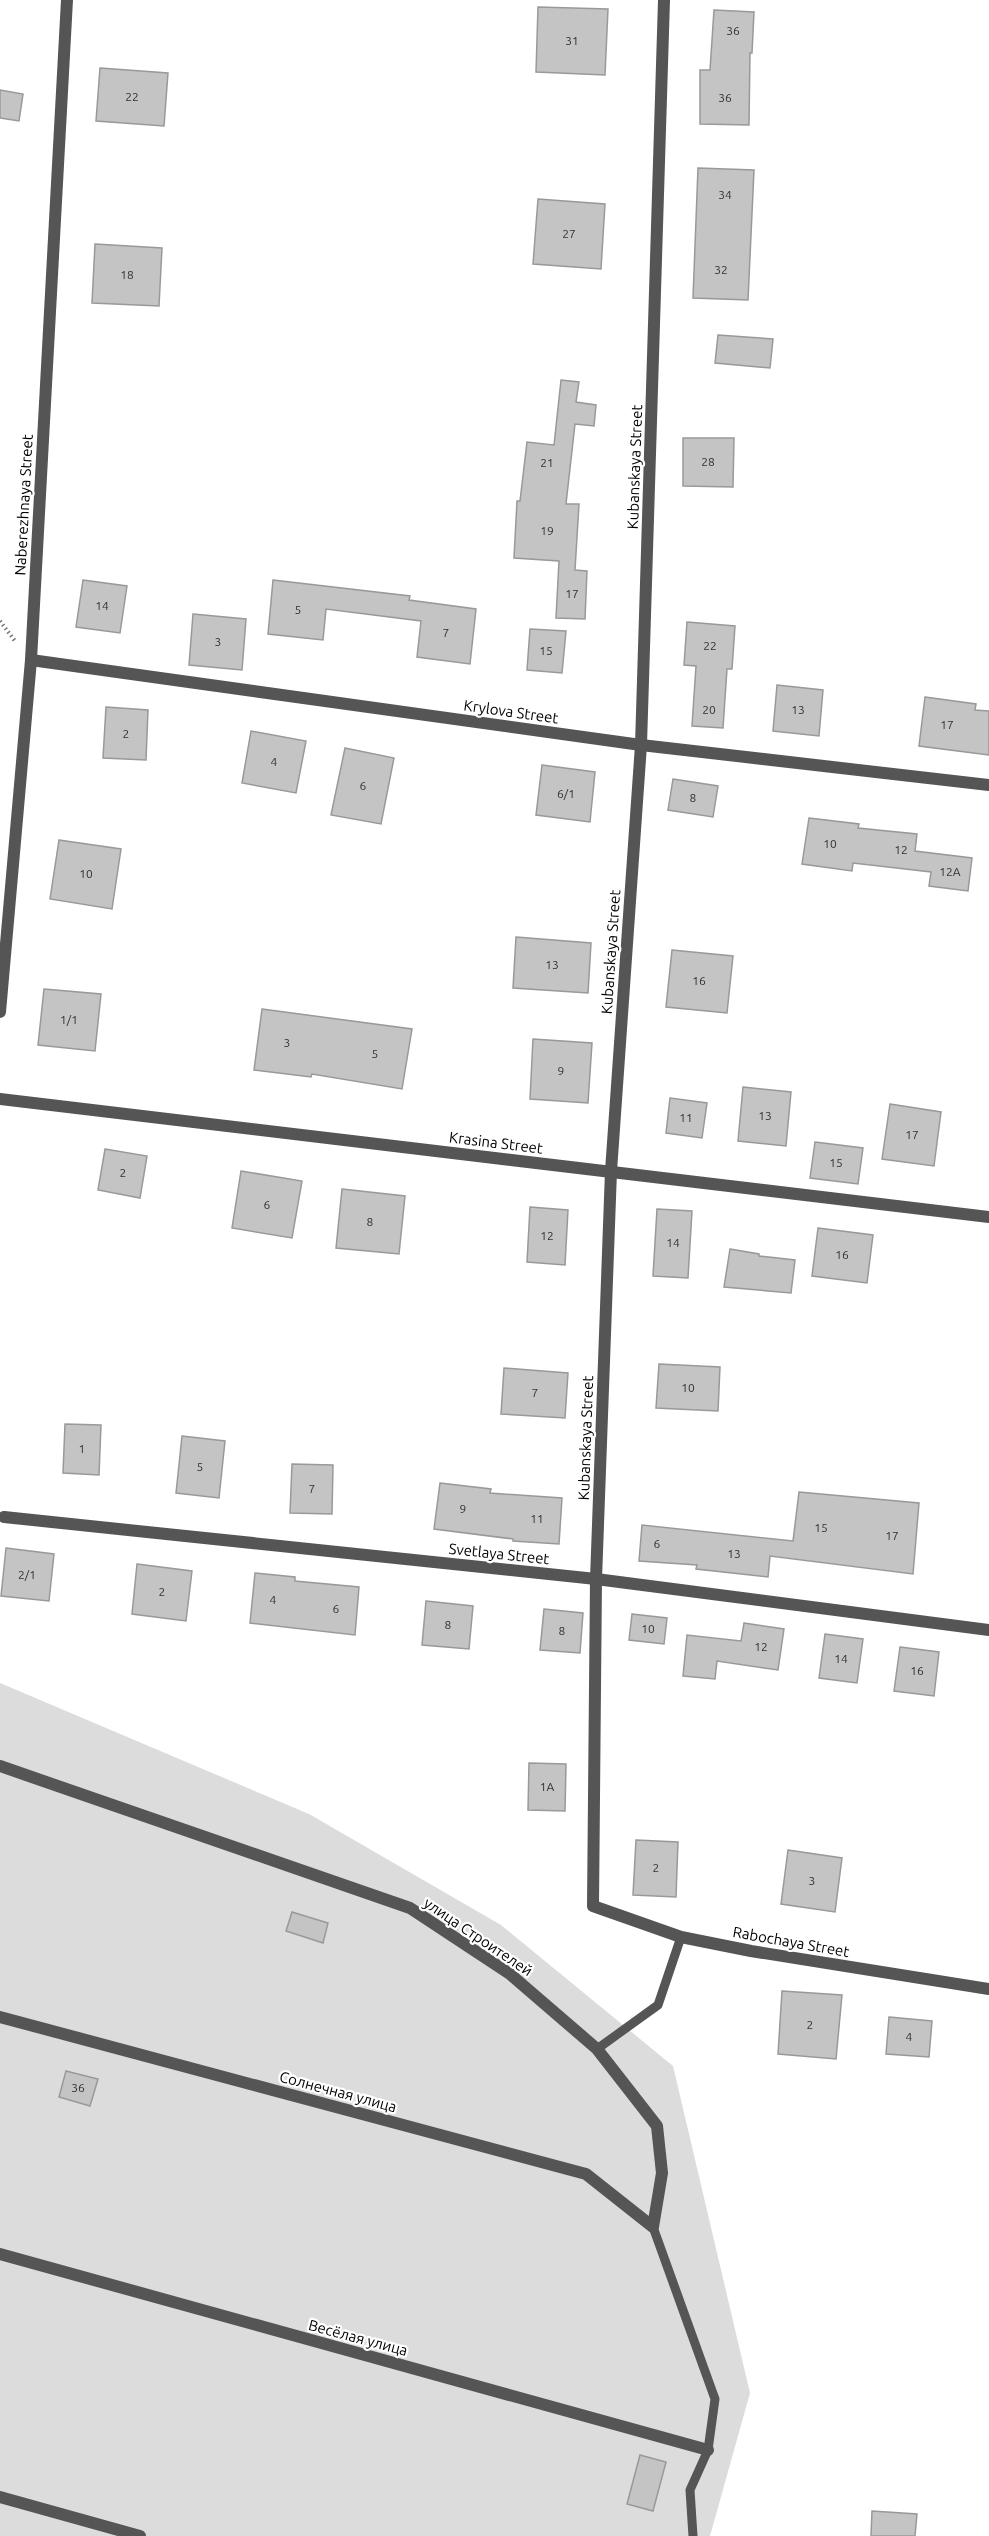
<svg xmlns="http://www.w3.org/2000/svg" width="989" height="2536" viewBox="0 0 989 2536" font-family="Ubuntu,sans-serif">
  <style>
    .green { fill: #dcdcdc }
    .building { fill: #c4c4c4; stroke: #999; stroke-width: 1.5 }
    .lines { fill: none; stroke-linecap: round; stroke-linejoin: round }
    .path { stroke: #777; stroke-width: 4; stroke-dasharray: 1.5 3; stroke-linecap: butt }
    .service { stroke: #555; stroke-width: 9 }
    .minor { stroke: #555; stroke-width: 12 }
    .labels { text-anchor: middle; stroke-width: 4.5; stroke-linejoin: round; paint-order: stroke }
    .number-label { font-size: 12px; fill: #313131 }
    .street-label { font-size: 15px; fill: #000; stroke: #fff }
  </style>
  <rect width="100%" height="100%" fill="#fff"/>
  <polygon class="green" points="0,1683 309,1814 501,1925 673,2066 750,2393 710,2536 0,2536"/>
  <g class="building">
    <polygon points="538,7 608,9 605,75 536,72"/>
    <polygon points="714,10 754,12 752,53 750,53 749,125 700,124 700,70 710,70"/>
    <polygon points="100,68 168,73 164,126 96,121"/>
    <polygon points="0,90 23,94 19,121 0,118"/>
    <polygon points="698,168 754,170 748,300 693,298"/>
    <polygon points="538,199 605,204 601,269 533,264"/>
    <polygon points="95,244 162,248 159,306 92,303"/>
    <polygon points="718,335 773,339 770,368 715,363"/>
    <polygon points="561,380 579,382 576,402 596,405 594,426 575,424 566,504 579,504 575,570 587,571 585,619 556,618 559,561 514,558 517,501 520,501 527,442 554,445"/>
    <polygon points="683,438 734,438 733,487 683,486"/>
    <polygon points="83,580 127,586 120,633 76,627"/>
    <polygon points="273,580 410,596 409,600 476,609 470,664 417,657 421,621 326,609 323,640 268,634"/>
    <polygon points="193,614 246,619 242,670 189,665"/>
    <polygon points="687,622 735,626 732,669 727,669 723,728 692,726 696,666 684,665"/>
    <polygon points="530,629 566,631 562,673 527,670"/>
    <polygon points="777,685 823,690 819,736 773,731"/>
    <polygon points="925,697 976,704 975,710 989,711 989,755 919,746"/>
    <polygon points="106,707 148,710 146,760 103,758"/>
    <polygon points="251,731 306,741 296,793 242,783"/>
    <polygon points="345,748 394,758 381,824 331,815"/>
    <polygon points="542,765 595,772 590,822 536,815"/>
    <polygon points="673,779 718,786 713,817 668,810"/>
    <polygon points="809,818 859,824 858,828 917,834 915,851 972,858 968,891 929,886 931,872 853,863 852,871 802,864"/>
    <polygon points="59,840 121,849 112,909 50,899"/>
    <polygon points="516,937 591,943 588,993 513,988"/>
    <polygon points="672,950 733,956 727,1013 666,1007"/>
    <polygon points="44,989 101,994 95,1051 38,1045"/>
    <polygon points="262,1009 412,1029 402,1089 312,1074 311,1077 254,1070"/>
    <polygon points="533,1039 592,1043 588,1103 530,1099"/>
    <polygon points="743,1087 791,1092 786,1146 738,1141"/>
    <polygon points="670,1098 707,1103 702,1138 666,1133"/>
    <polygon points="890,1104 941,1112 934,1166 882,1159"/>
    <polygon points="815,1142 863,1148 858,1184 810,1178"/>
    <polygon points="105,1149 147,1156 140,1198 98,1190"/>
    <polygon points="241,1171 302,1181 292,1238 232,1228"/>
    <polygon points="342,1189 405,1196 399,1254 336,1248"/>
    <polygon points="530,1207 568,1210 565,1265 527,1262"/>
    <polygon points="657,1209 692,1211 688,1278 653,1276"/>
    <polygon points="818,1228 873,1235 867,1283 812,1276"/>
    <polygon points="730,1249 759,1254 759,1256 795,1260 791,1293 724,1287"/>
    <polygon points="659,1364 720,1367 718,1411 656,1408"/>
    <polygon points="504,1368 568,1373 565,1418 501,1414"/>
    <polygon points="65,1424 101,1425 99,1475 63,1473"/>
    <polygon points="182,1436 225,1441 219,1498 176,1493"/>
    <polygon points="292,1464 333,1465 332,1514 290,1513"/>
    <polygon points="440,1483 491,1489 490,1493 562,1498 559,1544 513,1541 513,1539 434,1529"/>
    <polygon points="799,1492 919,1503 913,1574 770,1556 768,1577 696,1569 697,1565 639,1561 642,1525 793,1541"/>
    <polygon points="6,1548 54,1554 49,1601 1,1596"/>
    <polygon points="137,1564 192,1571 186,1621 132,1614"/>
    <polygon points="255,1573 295,1577 295,1581 359,1587 355,1635 250,1623"/>
    <polygon points="426,1601 473,1606 469,1649 422,1645"/>
    <polygon points="544,1609 583,1613 580,1653 540,1650"/>
    <polygon points="632,1614 667,1618 664,1644 629,1640"/>
    <polygon points="744,1623 784,1629 778,1670 717,1661 715,1679 683,1676 687,1635 741,1641"/>
    <polygon points="825,1634 863,1639 857,1683 819,1678"/>
    <polygon points="900,1647 939,1652 934,1696 894,1691"/>
    <polygon points="529,1763 566,1764 565,1811 528,1810"/>
    <polygon points="636,1840 678,1842 676,1897 633,1895"/>
    <polygon points="788,1850 842,1858 835,1912 781,1904"/>
    <polygon points="292,1912 328,1923 323,1943 286,1931"/>
    <polygon points="782,1991 842,1995 836,2059 778,2054"/>
    <polygon points="889,2017 932,2021 929,2057 886,2054"/>
    <polygon points="66,2071 98,2079 90,2106 59,2097"/>
    <polygon points="640,2455 666,2462 653,2511 627,2504"/>
    <polygon points="872,2511 917,2514 915,2536 871,2536"/>
  </g>
  <g class="lines">
    <polyline class="path" points="0,621 15,641"/>
    <g class="service">
      <polyline points="597,2049 658,2005 681,1937"/>
      <polyline points="653,2227 715,2399 708,2450 690,2490 693,2536"/>
    </g>
    <g class="minor">
      <polyline points="664,0 641,745 611,1171 596,1579 593,1906 681,1937 751,1951 989,1989"/>
      <polyline points="31,660 641,745 989,785"/>
      <polyline points="0,1012 31,660 67,0"/>
      <polyline points="0,1099 989,1217"/>
      <polyline points="4,1517 596,1579 989,1630"/>
      <polyline points="0,1766 410,1908 510,1974 597,2049 657,2126 662,2173 653,2227 586,2174 0,2017"/>
      <polyline points="0,2254 708,2450"/>
      <polyline points="0,2497 140,2536"/>
    </g>
  </g>
  <g class="labels">
    <g class="number-label">
      <text x="733" y="35">36</text>
      <text x="572" y="45">31</text>
      <text x="132" y="101">22</text>
      <text x="725" y="102">36</text>
      <text x="725" y="199">34</text>
      <text x="569" y="238">27</text>
      <text x="721" y="274">32</text>
      <text x="127" y="279">18</text>
      <text x="708" y="466">28</text>
      <text x="547" y="467">21</text>
      <text x="547" y="535">19</text>
      <text x="572" y="598">17</text>
      <text x="102" y="610">14</text>
      <text x="298" y="614">5</text>
      <text x="446" y="637">7</text>
      <text x="218" y="646">3</text>
      <text x="710" y="650">22</text>
      <text x="546" y="655">15</text>
      <text x="709" y="714">20</text>
      <text x="798" y="714">13</text>
      <text x="947" y="729">17</text>
      <text x="126" y="738">2</text>
      <text x="274" y="766">4</text>
      <text x="363" y="790">6</text>
      <text x="566" y="798">6/1</text>
      <text x="693" y="802">8</text>
      <text x="830" y="848">10</text>
      <text x="901" y="854">12</text>
      <text x="950" y="876">12А</text>
      <text x="86" y="878">10</text>
      <text x="552" y="969">13</text>
      <text x="699" y="985">16</text>
      <text x="69" y="1024">1/1</text>
      <text x="287" y="1047">3</text>
      <text x="375" y="1058">5</text>
      <text x="561" y="1075">9</text>
      <text x="765" y="1120">13</text>
      <text x="686" y="1122">11</text>
      <text x="912" y="1139">17</text>
      <text x="836" y="1167">15</text>
      <text x="123" y="1177">2</text>
      <text x="267" y="1209">6</text>
      <text x="370" y="1226">8</text>
      <text x="547" y="1240">12</text>
      <text x="673" y="1247">14</text>
      <text x="842" y="1259">16</text>
      <text x="688" y="1392">10</text>
      <text x="535" y="1397">7</text>
      <text x="82" y="1453">1</text>
      <text x="200" y="1471">5</text>
      <text x="312" y="1493">7</text>
      <text x="463" y="1513">9</text>
      <text x="537" y="1523">11</text>
      <text x="821" y="1532">15</text>
      <text x="892" y="1540">17</text>
      <text x="657" y="1548">6</text>
      <text x="734" y="1558">13</text>
      <text x="27" y="1579">2/1</text>
      <text x="162" y="1596">2</text>
      <text x="273" y="1604">4</text>
      <text x="336" y="1613">6</text>
      <text x="448" y="1629">8</text>
      <text x="648" y="1633">10</text>
      <text x="562" y="1635">8</text>
      <text x="761" y="1651">12</text>
      <text x="841" y="1663">14</text>
      <text x="917" y="1675">16</text>
      <text x="547" y="1791">1А</text>
      <text x="656" y="1872">2</text>
      <text x="812" y="1885">3</text>
      <text x="810" y="2029">2</text>
      <text x="909" y="2041">4</text>
      <text x="78" y="2092">36</text>
    </g>
    <g class="street-label">
      <text transform="translate(635 467) rotate(-88)" y="5">Kubanskaya Street</text>
      <text transform="translate(24 505) rotate(-87)" y="5">Naberezhnaya Street</text>
      <text transform="translate(511 712) rotate(8)" y="5">Krylova Street</text>
      <text transform="translate(611 952) rotate(-86)" y="5">Kubanskaya Street</text>
      <text transform="translate(496 1143) rotate(7)" y="5">Krasina Street</text>
      <text transform="translate(586 1438) rotate(-88)" y="5">Kubanskaya Street</text>
      <text transform="translate(499 1554) rotate(6)" y="5">Svetlaya Street</text>
      <text transform="translate(478 1937) rotate(34)" y="5">улица Строителей</text>
      <text transform="translate(791 1942) rotate(10)" y="5">Rabochaya Street</text>
      <text transform="translate(338 2092) rotate(15)" y="5">Солнечная улица</text>
      <text transform="translate(358 2338) rotate(15)" y="5">Весёлая улица</text>
    </g>
  </g>
</svg>
